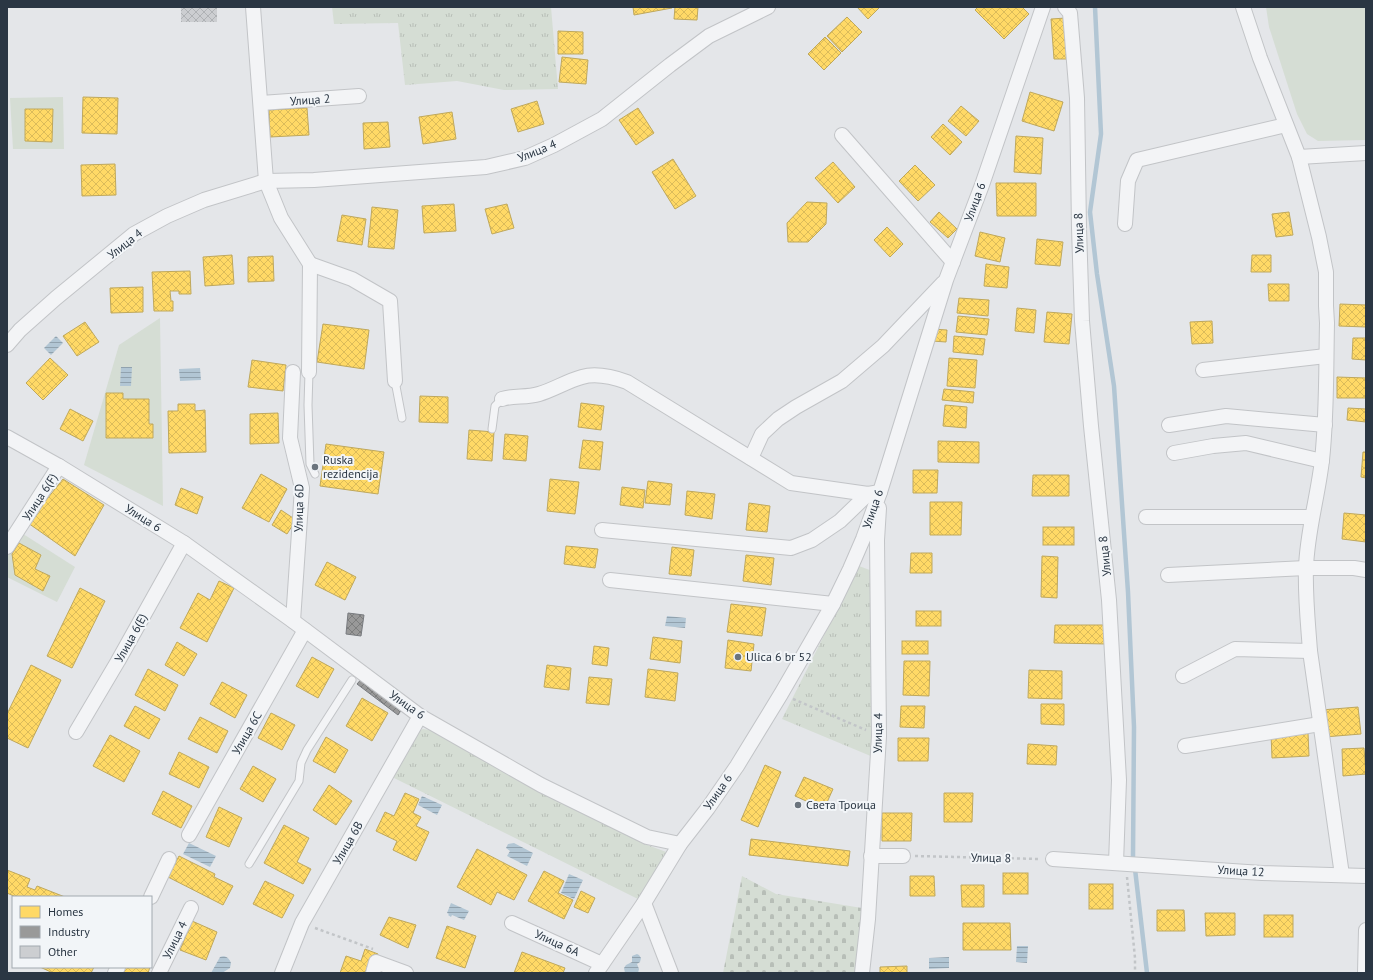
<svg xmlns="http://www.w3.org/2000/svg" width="1373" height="980" viewBox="0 0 1373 980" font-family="'PT Sans',sans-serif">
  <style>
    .grass { fill: url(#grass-tufts) }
    .cemetery { fill: url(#cemetery-stones) }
    .garden { fill: #d5ddd4 }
    .water { fill: url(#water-rules) }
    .homes { fill: url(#homes-cross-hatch); stroke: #bfa85c }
    .industry { fill: url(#industry-cross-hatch); stroke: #787b7f }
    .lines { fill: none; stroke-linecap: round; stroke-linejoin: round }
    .stream { stroke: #b2c6d4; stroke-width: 4.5 }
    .building { fill: url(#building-cross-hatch) }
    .lane-casing { stroke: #c2c4c7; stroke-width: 9 }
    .street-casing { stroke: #c2c4c7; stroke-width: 16 }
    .path { stroke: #c2c5c8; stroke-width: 2.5; stroke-dasharray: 3 3; stroke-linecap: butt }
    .lane { stroke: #f3f4f6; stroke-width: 7 }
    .street { stroke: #f3f4f6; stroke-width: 14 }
    .poi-dot { fill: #6b747d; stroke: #f2f5f8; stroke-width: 1.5 }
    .labels { text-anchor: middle; stroke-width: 4; stroke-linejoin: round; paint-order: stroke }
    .street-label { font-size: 12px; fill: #2a3643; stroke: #f2f5f8 }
    .poi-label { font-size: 12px; fill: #2a3643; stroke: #f2f5f8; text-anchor: start }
  </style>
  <defs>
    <pattern id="grass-tufts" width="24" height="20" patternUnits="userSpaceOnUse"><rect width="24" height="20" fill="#d5ddd4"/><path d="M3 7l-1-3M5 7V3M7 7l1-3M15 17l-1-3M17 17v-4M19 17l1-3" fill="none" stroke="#b7beb7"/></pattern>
    <pattern id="cemetery-stones" width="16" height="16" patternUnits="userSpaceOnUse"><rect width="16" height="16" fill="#d5ddd4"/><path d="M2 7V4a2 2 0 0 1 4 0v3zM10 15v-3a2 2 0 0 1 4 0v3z" fill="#b7beb7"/></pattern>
    <pattern id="water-rules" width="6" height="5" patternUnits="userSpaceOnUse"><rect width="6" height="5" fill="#b2c6d4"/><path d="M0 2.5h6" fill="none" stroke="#91a2ae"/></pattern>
    <pattern id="homes-cross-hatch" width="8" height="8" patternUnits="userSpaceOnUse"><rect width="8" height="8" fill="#ffd966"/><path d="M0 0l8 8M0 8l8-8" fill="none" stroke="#dbbb5a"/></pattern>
    <pattern id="industry-cross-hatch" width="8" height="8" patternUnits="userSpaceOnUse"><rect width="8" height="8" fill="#999"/><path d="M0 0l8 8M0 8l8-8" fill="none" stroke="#7d7e7e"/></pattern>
    <pattern id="building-cross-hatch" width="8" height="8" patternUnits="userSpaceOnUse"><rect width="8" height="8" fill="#ccced1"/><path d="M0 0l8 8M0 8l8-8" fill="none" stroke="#afb2b5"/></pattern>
  </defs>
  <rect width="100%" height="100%" fill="#e4e6e9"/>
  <g class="grass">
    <polygon points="309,7 551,7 558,89 504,90 457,81 405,85 398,23 334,24 332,7 309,8"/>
    <polygon points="859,566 875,572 873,757 782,719"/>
    <polygon points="423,729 430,730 642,843 669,853 642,901 392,777 417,732"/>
  </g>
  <polygon class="cemetery" points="742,876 776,894 868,909 860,973 723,973"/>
  <g class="garden">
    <polygon points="1266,7 1366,7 1366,140 1318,141 1307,134 1297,114 1269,27"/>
    <polygon points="63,97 64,149 13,149 10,98"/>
    <polygon points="160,318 163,506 84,465 119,345"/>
    <polygon points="20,532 75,567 57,602 7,577 7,552"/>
  </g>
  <g class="water">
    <polygon points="56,336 63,343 51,355 44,348"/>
    <polygon points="121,367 132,367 131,386 120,386"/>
    <polygon points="200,368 201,380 180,381 179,369"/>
    <polygon points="667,616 686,618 685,628 665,626"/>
    <polygon points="422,796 442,805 437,815 418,805"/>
    <polygon points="189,843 216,856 210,867 183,854"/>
    <polygon points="514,843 533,853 527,866 507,856 510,851 506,848 508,844"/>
    <polygon points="569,874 583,880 574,899 561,893"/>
    <polygon points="451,903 469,911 464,920 452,915 451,917 448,915 449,914 447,913"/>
    <polygon points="1017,946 1028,946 1027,963 1016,962"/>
    <polygon points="637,954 639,955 641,958 640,962 637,964 639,969 638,973 625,973 624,968 626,965 632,962 632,956"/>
    <path d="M220 957C225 955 229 958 231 963L230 968 222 973H211Z"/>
    <polygon points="949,957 949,968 929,969 929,958"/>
  </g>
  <g class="homes">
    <polygon points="633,7 672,7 672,8 634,15"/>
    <polygon points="675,7 698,7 697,20 674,19"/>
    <polygon points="857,7 880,7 868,19"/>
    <polygon points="978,7 1022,7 1029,14 1004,39 975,10"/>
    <polygon points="847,17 862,32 842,52 827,36"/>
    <polygon points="1066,18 1069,59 1054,59 1051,19"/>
    <polygon points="558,31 583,32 583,54 558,54"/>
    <polygon points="825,37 841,53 824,70 808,54"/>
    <polygon points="562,57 588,60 586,84 559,82"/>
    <polygon points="1030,92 1063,102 1054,131 1022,121"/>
    <polygon points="83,97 118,98 117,134 82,133"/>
    <polygon points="537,101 544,124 518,132 511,109"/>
    <polygon points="961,106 979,121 966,136 948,121"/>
    <polygon points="307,108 309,135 270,137 269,110"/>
    <polygon points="638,108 654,133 636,145 619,120"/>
    <polygon points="25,109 53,109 52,142 25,141"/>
    <polygon points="452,112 456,139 423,144 419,117"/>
    <polygon points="388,122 390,147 364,149 363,123"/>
    <polygon points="943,124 962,142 950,155 931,137"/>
    <polygon points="1016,136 1043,138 1041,174 1014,172"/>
    <polygon points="673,159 696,196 675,209 652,172"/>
    <polygon points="833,162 855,187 838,203 815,178"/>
    <polygon points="115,164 116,195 82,196 81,165"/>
    <polygon points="915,165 935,185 918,201 899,181"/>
    <polygon points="996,183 1036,183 1036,216 997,216"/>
    <polygon points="807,202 827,203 826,224 808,242 788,242 787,223"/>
    <polygon points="454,204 456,231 424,233 422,206"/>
    <polygon points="507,204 514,228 492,234 485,209"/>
    <polygon points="372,207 398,210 394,249 368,247"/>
    <polygon points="939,212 957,229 948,238 930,222"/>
    <polygon points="1289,212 1293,235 1276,237 1272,214"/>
    <polygon points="342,215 366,219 362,245 337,241"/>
    <polygon points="887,227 903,244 890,257 874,240"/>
    <polygon points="980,232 1005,238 1000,262 975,256"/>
    <polygon points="1037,239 1063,242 1060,266 1035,264"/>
    <polygon points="232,255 234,284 205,286 203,257"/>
    <polygon points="1252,255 1271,255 1271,272 1251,272"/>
    <polygon points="273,256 274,281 248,282 248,257"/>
    <polygon points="986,264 1009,267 1007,288 984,286"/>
    <polygon points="190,271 191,294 179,294 179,291 170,291 171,301 173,301 173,311 154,311 152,272"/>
    <polygon points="1268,284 1289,284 1289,301 1269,301"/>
    <polygon points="143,287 143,312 111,313 110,288"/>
    <polygon points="959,298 989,300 988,316 957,313"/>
    <polygon points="1340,304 1366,305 1366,327 1339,326"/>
    <polygon points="1017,308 1036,310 1034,333 1015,331"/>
    <polygon points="1047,312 1072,314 1069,344 1044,342"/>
    <polygon points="958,316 989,319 987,335 956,332"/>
    <polygon points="1212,321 1213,343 1192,344 1190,322"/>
    <polygon points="85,322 99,342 77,356 63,336"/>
    <polygon points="323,324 369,330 364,369 317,362"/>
    <polygon points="933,329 947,330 946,342 932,341"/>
    <polygon points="954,336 985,339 983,355 953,352"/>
    <polygon points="1353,338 1366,338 1366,360 1352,359"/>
    <polygon points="50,358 68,375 43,400 26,383"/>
    <polygon points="949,358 977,360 975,388 947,386"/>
    <polygon points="252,360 286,365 283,391 248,387"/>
    <polygon points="1337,377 1366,378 1366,398 1337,398"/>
    <polygon points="944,389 974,392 973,403 942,400"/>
    <polygon points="106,393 123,393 123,399 149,399 149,424 153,424 153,438 106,438"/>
    <polygon points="420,396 448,397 448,423 419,422"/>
    <polygon points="581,403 604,406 601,430 578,427"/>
    <polygon points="178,404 195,404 195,411 205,410 206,452 169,453 168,411 178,411"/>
    <polygon points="945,405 967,407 966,428 943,426"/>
    <polygon points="1348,408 1366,409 1366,422 1347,420"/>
    <polygon points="70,409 93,421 83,441 60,429"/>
    <polygon points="278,413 279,443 250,444 250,414"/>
    <polygon points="469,430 494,432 492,461 467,459"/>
    <polygon points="505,434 528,436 526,461 503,459"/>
    <polygon points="583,440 603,442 600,470 579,468"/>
    <polygon points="938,441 979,442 979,463 938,462"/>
    <polygon points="326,444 384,452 378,494 320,486"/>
    <polygon points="1363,452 1366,452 1366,478 1361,477"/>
    <polygon points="913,470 938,470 937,493 913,493"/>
    <polygon points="261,474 287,489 269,522 242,508"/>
    <polygon points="1033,475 1069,475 1069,496 1032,496"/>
    <polygon points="63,479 104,505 75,556 28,523"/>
    <polygon points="550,479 579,482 575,514 547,511"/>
    <polygon points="648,481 672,484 670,505 645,503"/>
    <polygon points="622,487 645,490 643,508 620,505"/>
    <polygon points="181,488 203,497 197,514 175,505"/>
    <polygon points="687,491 715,494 712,519 685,515"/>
    <polygon points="930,502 962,502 961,535 930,535"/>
    <polygon points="749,503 770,506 767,532 746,530"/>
    <polygon points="281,510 296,520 287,534 272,525"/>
    <polygon points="1344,513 1366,515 1366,542 1342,539"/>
    <rect x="1043" y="527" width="31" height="18"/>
    <polygon points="19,543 41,555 35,569 50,576 43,591 15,575 12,554"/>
    <polygon points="566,546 598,549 595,568 564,564"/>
    <polygon points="672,547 694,550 691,576 669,574"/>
    <polygon points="911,553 932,553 932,573 910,573"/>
    <polygon points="746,555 774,558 771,585 743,581"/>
    <polygon points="1042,556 1058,557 1057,598 1041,597"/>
    <polygon points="327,562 356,577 345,600 315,585"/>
    <polygon points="219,581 234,588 207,642 180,628 198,593 210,600"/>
    <polygon points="80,588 105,601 72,668 47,656"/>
    <polygon points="731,604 766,608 762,636 727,632"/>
    <rect x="916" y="611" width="25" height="15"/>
    <polygon points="1055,625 1108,625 1107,644 1054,643"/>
    <polygon points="653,637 682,641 680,663 650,659"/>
    <polygon points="728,640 754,644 751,671 725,668"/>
    <rect x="902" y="641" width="26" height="13"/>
    <polygon points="177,642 197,654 184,676 165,665"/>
    <polygon points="594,646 609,648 607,666 592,664"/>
    <polygon points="312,657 334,669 318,698 296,686"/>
    <polygon points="904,661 930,661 929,696 903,695"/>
    <polygon points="31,665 61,680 28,748 7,738 7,714"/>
    <polygon points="547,665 571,668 569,690 544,687"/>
    <polygon points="148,669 178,685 165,711 135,695"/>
    <polygon points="648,669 678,673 675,701 645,697"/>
    <polygon points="1029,670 1062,671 1062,699 1028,698"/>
    <polygon points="589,677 612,679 609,705 586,703"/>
    <polygon points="222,682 247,695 235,718 210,704"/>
    <polygon points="362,698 388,713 372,741 346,726"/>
    <polygon points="1041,704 1064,704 1064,725 1041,724"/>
    <polygon points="135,706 160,719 149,739 124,726"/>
    <polygon points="901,706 925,706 924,728 900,727"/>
    <polygon points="1358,707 1361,734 1324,737 1321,710"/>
    <polygon points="271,713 295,725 282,750 258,738"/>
    <polygon points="200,717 228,731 217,753 188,739"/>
    <polygon points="1308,733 1309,756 1272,758 1271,734"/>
    <polygon points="110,735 140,751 124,782 93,766"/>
    <polygon points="326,737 348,750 335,773 313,761"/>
    <polygon points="898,738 929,738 928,761 898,761"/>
    <polygon points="1028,744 1057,746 1056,765 1027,764"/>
    <polygon points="1364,748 1366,774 1343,776 1342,749"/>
    <polygon points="179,752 209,767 199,788 169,774"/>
    <polygon points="765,765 781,772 758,827 741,820"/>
    <polygon points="253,766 276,779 263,802 240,789"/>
    <polygon points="804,777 833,789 824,809 795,796"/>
    <polygon points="329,785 352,801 336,825 313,810"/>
    <polygon points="163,791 192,806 181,828 152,814"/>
    <polygon points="405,793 419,799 413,813 421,817 416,826 429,832 416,861 393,850 397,841 376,831 385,812 394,816"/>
    <polygon points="944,793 973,793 972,822 944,822"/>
    <polygon points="219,807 242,818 229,847 206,837"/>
    <polygon points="882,813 912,813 911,841 882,841"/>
    <polygon points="284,825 309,838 297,862 311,869 303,884 264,863"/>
    <polygon points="751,839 850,851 848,866 749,855"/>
    <polygon points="477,849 527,875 514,900 497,892 491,905 457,887"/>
    <polygon points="179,856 215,874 214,877 233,886 223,905 168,877"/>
    <polygon points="7,870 30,879 27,887 35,890 37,886 65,897 16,897 7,893"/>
    <polygon points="544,871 564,881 558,893 573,900 564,919 528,901"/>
    <rect x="1003" y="873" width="25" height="21"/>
    <polygon points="910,876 934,876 935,896 910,896"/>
    <polygon points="265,881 294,895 282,918 253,904"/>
    <rect x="1089" y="884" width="24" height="25"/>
    <polygon points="961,885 984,885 984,907 962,907"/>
    <polygon points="581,891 595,898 588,913 574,907"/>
    <polygon points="1157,910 1184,910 1185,931 1157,931"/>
    <polygon points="1205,913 1235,913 1235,935 1206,936"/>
    <rect x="1264" y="915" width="29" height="22"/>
    <polygon points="389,917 416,925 408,948 380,935"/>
    <polygon points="192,921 217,932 206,960 180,950"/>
    <polygon points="963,923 1010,923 1011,950 963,950"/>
    <polygon points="447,926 476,936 465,968 436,958"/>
    <polygon points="365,949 378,954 372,973 340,973 346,956 361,961"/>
    <polygon points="522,952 565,968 563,973 514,973"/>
    <polygon points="907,966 907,973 880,973 880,967"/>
    <polygon points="40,967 94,967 91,973 53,973"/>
    <polygon points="122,967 150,967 148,973 119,973"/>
  </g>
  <g class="industry">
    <polygon points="348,613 364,615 361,636 346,634"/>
    <polygon points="364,676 404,706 398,715 357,684"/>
  </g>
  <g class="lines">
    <g class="stream">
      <polyline points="1095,7 1101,134 1090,212 1097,274 1114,386 1128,592 1134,727 1133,857"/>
      <polyline points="1135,869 1147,973"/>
    </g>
  </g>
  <rect class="building" x="181" y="7" width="36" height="15"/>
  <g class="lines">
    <g class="lane-casing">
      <g id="lane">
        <polyline points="309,372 308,405 310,464 315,474"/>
        <polyline points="395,381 402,418"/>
        <polyline points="492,429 495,406 502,399"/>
        <polyline points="249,864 299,781 301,763 307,750 352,680"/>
      </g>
    </g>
    <g class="street-casing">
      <g id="street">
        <polyline points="253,7 266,181 281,218 310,264 309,372"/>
        <polyline points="1065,7 1070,13 1077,98 1079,228 1082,321 1091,426 1109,600 1119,780 1116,863"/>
        <path d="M1243 7 1260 58 1299 157 1319 237 1326 272V306L1327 323C1326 368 1327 414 1322 460 1318 496 1307 532 1306 568 1305 596 1308 623 1310 651L1342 875"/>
        <polyline points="261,103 359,96"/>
        <polyline points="842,135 953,262"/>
        <polyline points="1299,157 1366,153"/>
        <polyline points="1125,224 1128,181 1137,160 1286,125"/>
        <polyline points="310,264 352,279 390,301 395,381"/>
        <polyline points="7,345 20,330 56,298 134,234 167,216 204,200 266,181 314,180 486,167 525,158 554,145 602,119 670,65 709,36 768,7"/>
        <polyline points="1203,370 1326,356"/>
        <path d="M502 399C514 395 526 398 539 394 553 390 567 381 582 377 596 373 613 377 627 382L791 483 868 494 880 492"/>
        <polyline points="1169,425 1226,416 1325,425"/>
        <polyline points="7,437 59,466 184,543 293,621 420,716 541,785 647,837 680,844"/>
        <polyline points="1174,453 1213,446 1246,443 1322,461"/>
        <polyline points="751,458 762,434 778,419 796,407 842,381 883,346 943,283"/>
        <polyline points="1146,517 1312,517"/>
        <polyline points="602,530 791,548 812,540 840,521 868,494"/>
        <polyline points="7,547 59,466"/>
        <polyline points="1168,575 1306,568 1354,568 1366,570"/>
        <polyline points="610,580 833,604"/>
        <polyline points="293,621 302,488 290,438 293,372"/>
        <polyline points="1183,676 1235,649 1310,651"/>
        <polyline points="76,732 118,661 184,543"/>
        <polyline points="1185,746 1320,724"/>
        <polyline points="189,835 305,630"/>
        <polyline points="871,856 903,856"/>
        <polyline points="1053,859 1262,873 1366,876"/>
        <polyline points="151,897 169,859"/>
        <polyline points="644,903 671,973"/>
        <polyline points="512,923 602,964"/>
        <polyline points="115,973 118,967"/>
        <polyline points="159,973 191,908"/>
        <polyline points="282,973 302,923 420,716"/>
        <polyline points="373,973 376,962 406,973"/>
        <polyline points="596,973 644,903 680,844 708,808 737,766 781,694 833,604 850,569 863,539 880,492 946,280 982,185 1043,7"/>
        <polyline points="862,973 868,919 879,736 877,540 879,508"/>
        <polyline points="1365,973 1366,930"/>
      </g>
    </g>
    <g class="path">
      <polyline points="793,699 866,730"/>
      <polyline points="915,856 1040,859"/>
      <polyline points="1127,877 1135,958 1135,973"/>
      <polyline points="315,928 373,949"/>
    </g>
    <use href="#lane" class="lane"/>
    <use href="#street" class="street"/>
  </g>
  <g class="poi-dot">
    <circle cx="315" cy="467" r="4"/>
    <circle cx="738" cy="657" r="4"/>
    <circle cx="798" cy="805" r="4"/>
  </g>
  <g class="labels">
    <g class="street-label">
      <text transform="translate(310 100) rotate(-4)" y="4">Улица 2</text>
      <text transform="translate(537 151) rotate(-22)" y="4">Улица 4</text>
      <text transform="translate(975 202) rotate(-70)" y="4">Улица 6</text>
      <text transform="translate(1079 233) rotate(-92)" y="4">Улица 8</text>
      <text transform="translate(125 244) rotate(-38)" y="4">Улица 4</text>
      <text transform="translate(40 497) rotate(-57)" y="4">Улица 6(F)</text>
      <text transform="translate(299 508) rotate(-89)" y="4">Улица 6D</text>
      <text transform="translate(873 509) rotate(-71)" y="4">Улица 6</text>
      <text transform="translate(143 518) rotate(32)" y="4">Улица 6</text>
      <text transform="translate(1105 556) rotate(-96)" y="4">Улица 8</text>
      <text transform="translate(131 638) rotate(-61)" y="4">Улица 6(E)</text>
      <text transform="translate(407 705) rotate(35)" y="4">Улица 6</text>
      <text transform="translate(247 733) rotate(-60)" y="4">Улица 6C</text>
      <text transform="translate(878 733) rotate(-89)" y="4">Улица 4</text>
      <text transform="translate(718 792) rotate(-55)" y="4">Улица 6</text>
      <text transform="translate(348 843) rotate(-60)" y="4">Улица 6B</text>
      <text transform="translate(991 858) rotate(1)" y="4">Улица 8</text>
      <text transform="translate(1241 871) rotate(3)" y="4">Улица 12</text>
      <text transform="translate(175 940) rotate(-64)" y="4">Улица 4</text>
      <text transform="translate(557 943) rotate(24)" y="4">Улица 6A</text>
    </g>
    <g class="poi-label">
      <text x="323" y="464">Ruska<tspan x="323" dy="14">rezidencija</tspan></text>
      <text x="746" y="661">Ulica 6 br 52</text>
      <text x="806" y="809">Света Троица</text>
    </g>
  </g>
  <rect width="1373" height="980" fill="none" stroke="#2a3643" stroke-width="16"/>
  <rect x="12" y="896" width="140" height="72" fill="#f2f5f8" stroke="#a2a9b0"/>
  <rect x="20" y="906" width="20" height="12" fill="#ffd966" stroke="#a2a9b0"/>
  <text x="48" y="916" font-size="12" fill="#2a3643">Homes</text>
  <rect x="20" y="926" width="20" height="12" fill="#999999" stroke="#a2a9b0"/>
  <text x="48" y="936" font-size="12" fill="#2a3643">Industry</text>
  <rect x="20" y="946" width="20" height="12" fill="#ccced1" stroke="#a2a9b0"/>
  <text x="48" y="956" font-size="12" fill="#2a3643">Other</text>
</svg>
